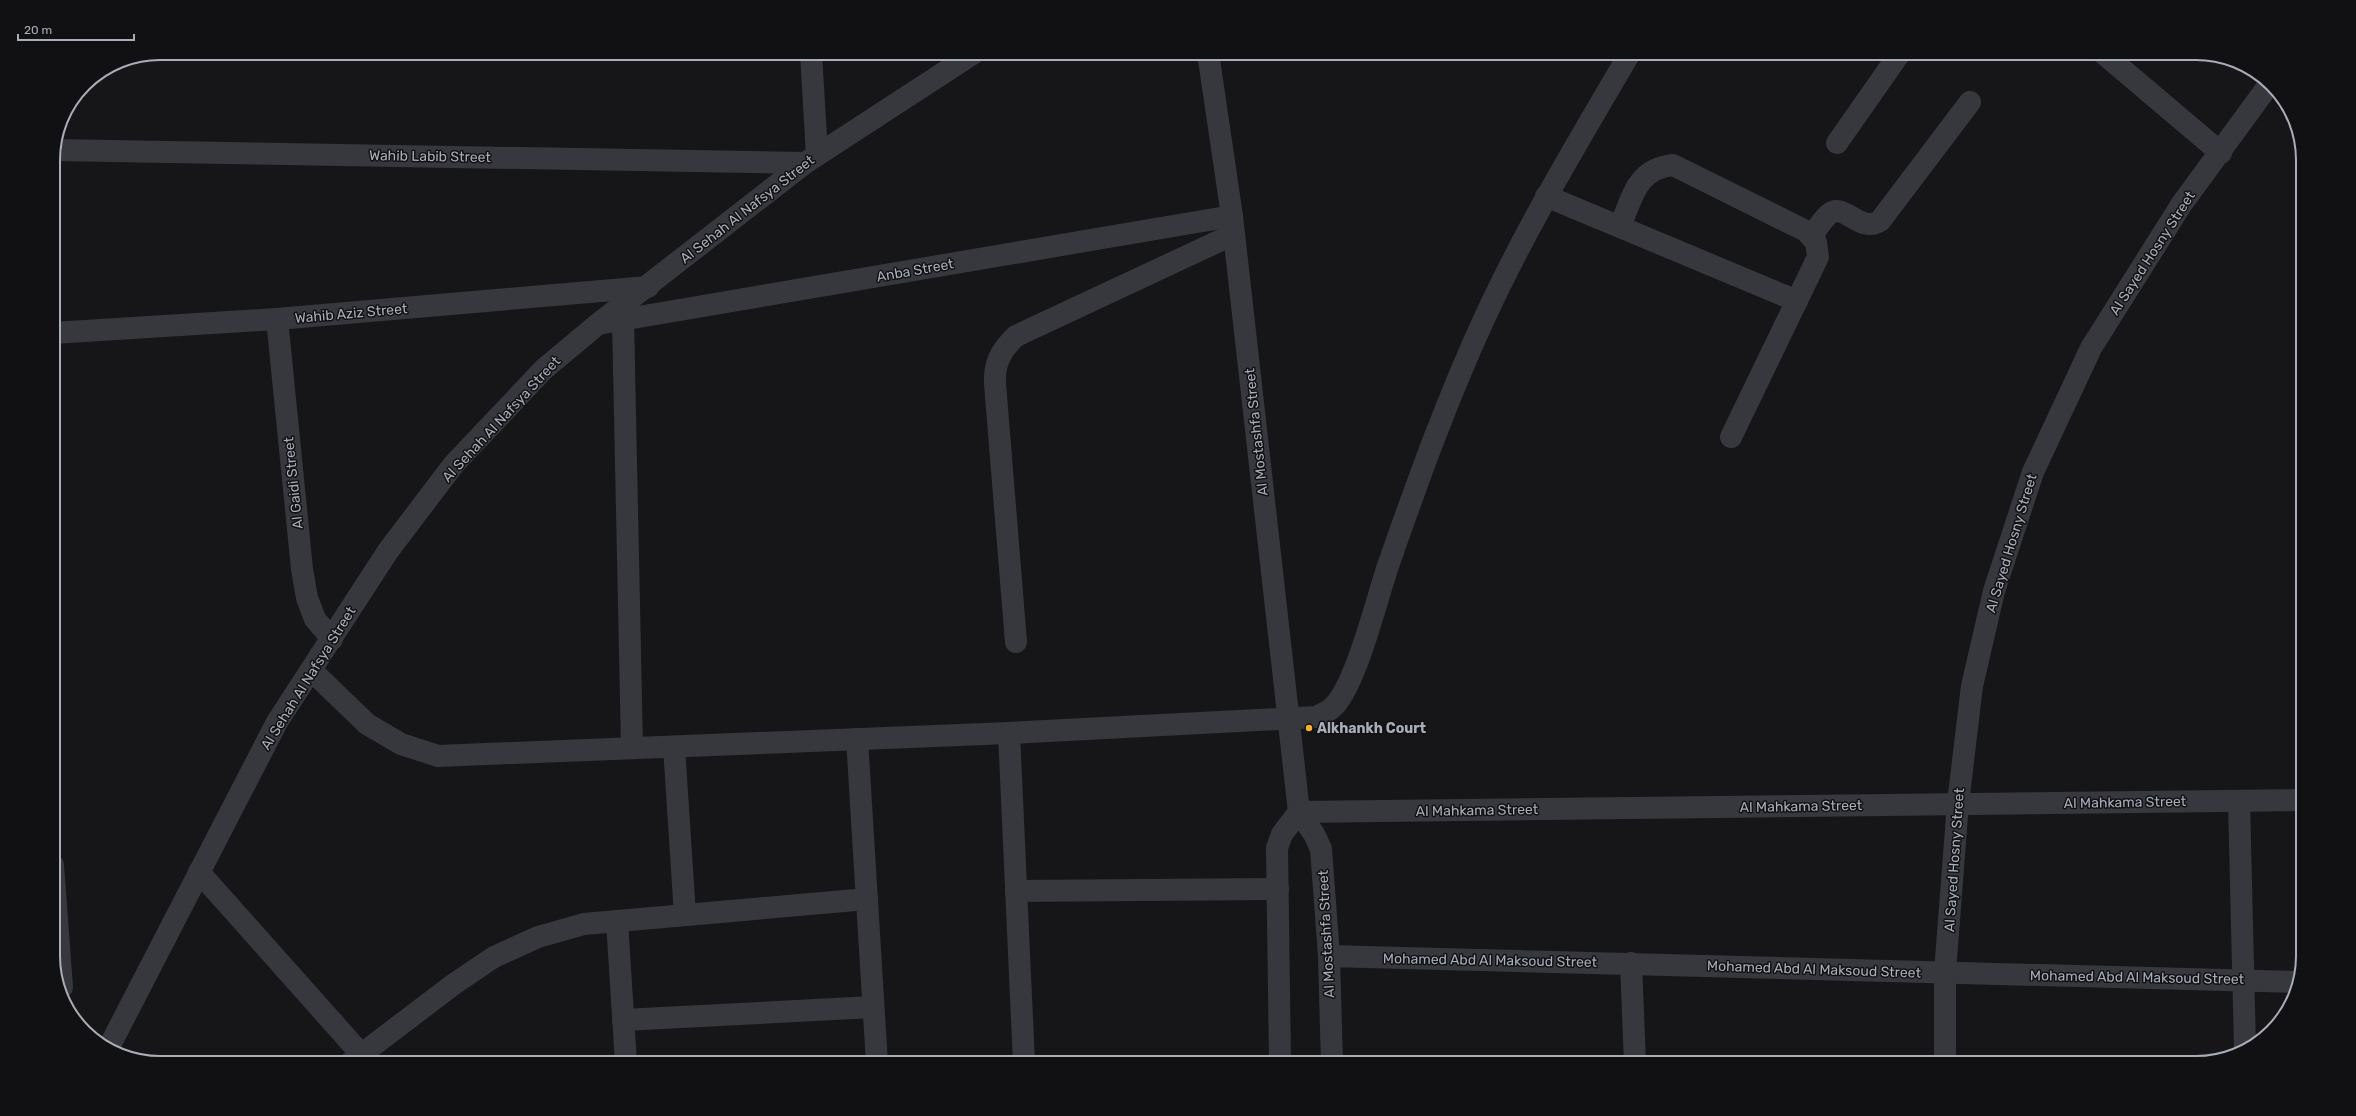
<svg xmlns="http://www.w3.org/2000/svg" width="2356" height="1116" viewBox="0 0 2356 1116" font-family="Rubik,sans-serif">
  <style>
    .lines { fill: none; stroke-linecap: round; stroke-linejoin: round }
    .minor { stroke: #37383d; stroke-width: 22 }
    .poi-dot { fill: #f2b134; stroke: #111113; stroke-width: 1.5 }
    .labels { text-anchor: middle; stroke-width: 3; stroke-linejoin: round; paint-order: stroke }
    .street-label { font-size: 14px; fill: #a8adb8; stroke: #111113 }
    .poi-label { font-size: 14px; font-weight: bold; fill: #a8adb8; stroke: #111113; text-anchor: start }
    .rim { fill: none; stroke: #a8adb8; stroke-width: 2 }
  </style>
  <rect width="100%" height="100%" fill="#161618"/>
  <g class="lines">
    <g class="minor">
      <polyline points="811,53 817,155"/>
      <polyline points="1208,53 1232,216 1299,812 1314,834 1321,849 1329,956 1332,1063"/>
      <polyline points="2103,53 2221,153"/>
      <polyline points="1837,143 1900,53"/>
      <polyline points="54,150 805,163"/>
      <polyline points="1546,196 1797,301"/>
      <path d="M1620 226C1633 197 1636 169 1673 165L1806 231 1816 242 1818 257 1731 437"/>
      <path d="M1812 236C1817 229 1822 220 1829 214 1844 201 1859 234 1880 221L1970 102"/>
      <polyline points="277,319 302,569 307,598 315,619 332,639"/>
      <polyline points="623,319 632,748"/>
      <polyline points="603,323 1232,216"/>
      <polyline points="53,333 277,319 648,287"/>
      <path d="M1016 642 995 384C994 363 1001 350 1016 336L1234 234"/>
      <path d="M311 670 367 724 401 744 438 756 1009 733 1316 717C1321 714 1328 712 1332 708 1356 687 1377 597 1389 563 1418 480 1448 397 1485 317 1527 226 1579 140 1630 53"/>
      <polyline points="1009,733 1024,1063"/>
      <polyline points="857,739 877,1063"/>
      <polyline points="674,747 685,915"/>
      <polyline points="2239,801 2245,1048"/>
      <polyline points="1299,812 2303,800"/>
      <polyline points="53,865 62,987"/>
      <polyline points="199,872 361,1054"/>
      <polyline points="1016,891 1278,889"/>
      <polyline points="617,921 626,1063"/>
      <polyline points="1329,956 2298,982"/>
      <polyline points="1631,963 1635,1063"/>
      <polyline points="623,1020 873,1007"/>
      <polyline points="109,1047 277,722 388,551 454,464 544,369 598,324 805,163 974,53"/>
      <polyline points="350,1063 454,984 494,957 538,937 584,924 867,899"/>
      <polyline points="1280,1063 1277,848 1282,834 1299,812"/>
      <polyline points="1945,1063 1945,972 1958,803 1972,686 1994,591 2033,472 2091,348 2181,205 2268,86"/>
    </g>
  </g>
  <circle class="poi-dot" cx="1309" cy="728" r="4"/>
  <g class="labels">
    <g class="street-label">
      <text transform="translate(430 156) rotate(1)" y="5">Wahib Labib Street</text>
      <text transform="translate(747 209) rotate(-38)" y="5">Al Sehah Al Nafsya Street</text>
      <text transform="translate(2152 253) rotate(-57)" y="5">Al Sayed Hosny Street</text>
      <text transform="translate(915 270) rotate(-10)" y="5">Anba Street</text>
      <text transform="translate(351 313) rotate(-5)" y="5">Wahib Aziz Street</text>
      <text transform="translate(501 419) rotate(-47)" y="5">Al Sehah Al Nafsya Street</text>
      <text transform="translate(1256 432) rotate(-96)" y="5">Al Mostashfa Street</text>
      <text transform="translate(293 483) rotate(-96)" y="5">Al Gaidi Street</text>
      <text transform="translate(2011 543) rotate(-73)" y="5">Al Sayed Hosny Street</text>
      <text transform="translate(308 678) rotate(-58)" y="5">Al Sehah Al Nafsya Street</text>
      <text transform="translate(2125 802) rotate(-1)" y="5">Al Mahkama Street</text>
      <text transform="translate(1801 806) rotate(-1)" y="5">Al Mahkama Street</text>
      <text transform="translate(1477 810) rotate(-1)" y="5">Al Mahkama Street</text>
      <text transform="translate(1954 860) rotate(-86)" y="5">Al Sayed Hosny Street</text>
      <text transform="translate(1326 934) rotate(-93)" y="5">Al Mostashfa Street</text>
      <text transform="translate(1490 960) rotate(1)" y="5">Mohamed Abd Al Maksoud Street</text>
      <text transform="translate(1814 969) rotate(2)" y="5">Mohamed Abd Al Maksoud Street</text>
      <text transform="translate(2137 977) rotate(1)" y="5">Mohamed Abd Al Maksoud Street</text>
    </g>
    <g class="poi-label">
      <text x="1317" y="733">Alkhankh Court</text>
    </g>
  </g>
  <path d="M0 0H2356V1116H0ZM160 60H2196A100 100 0 0 1 2296 160V956A100 100 0 0 1 2196 1056H160A100 100 0 0 1 60 956V160A100 100 0 0 1 160 60Z" fill="#111113" fill-rule="evenodd"/>
  <path class="rim" d="M160 60H2196A100 100 0 0 1 2296 160V956A100 100 0 0 1 2196 1056H160A100 100 0 0 1 60 956V160A100 100 0 0 1 160 60Z"/>
  <path d="M18 34v6h116v-6" fill="none" stroke="#a8adb8" stroke-width="2"/>
  <text x="24" y="34" font-size="12" fill="#a8adb8" stroke="#111113" stroke-width="3" paint-order="stroke">20 m</text>
</svg>
